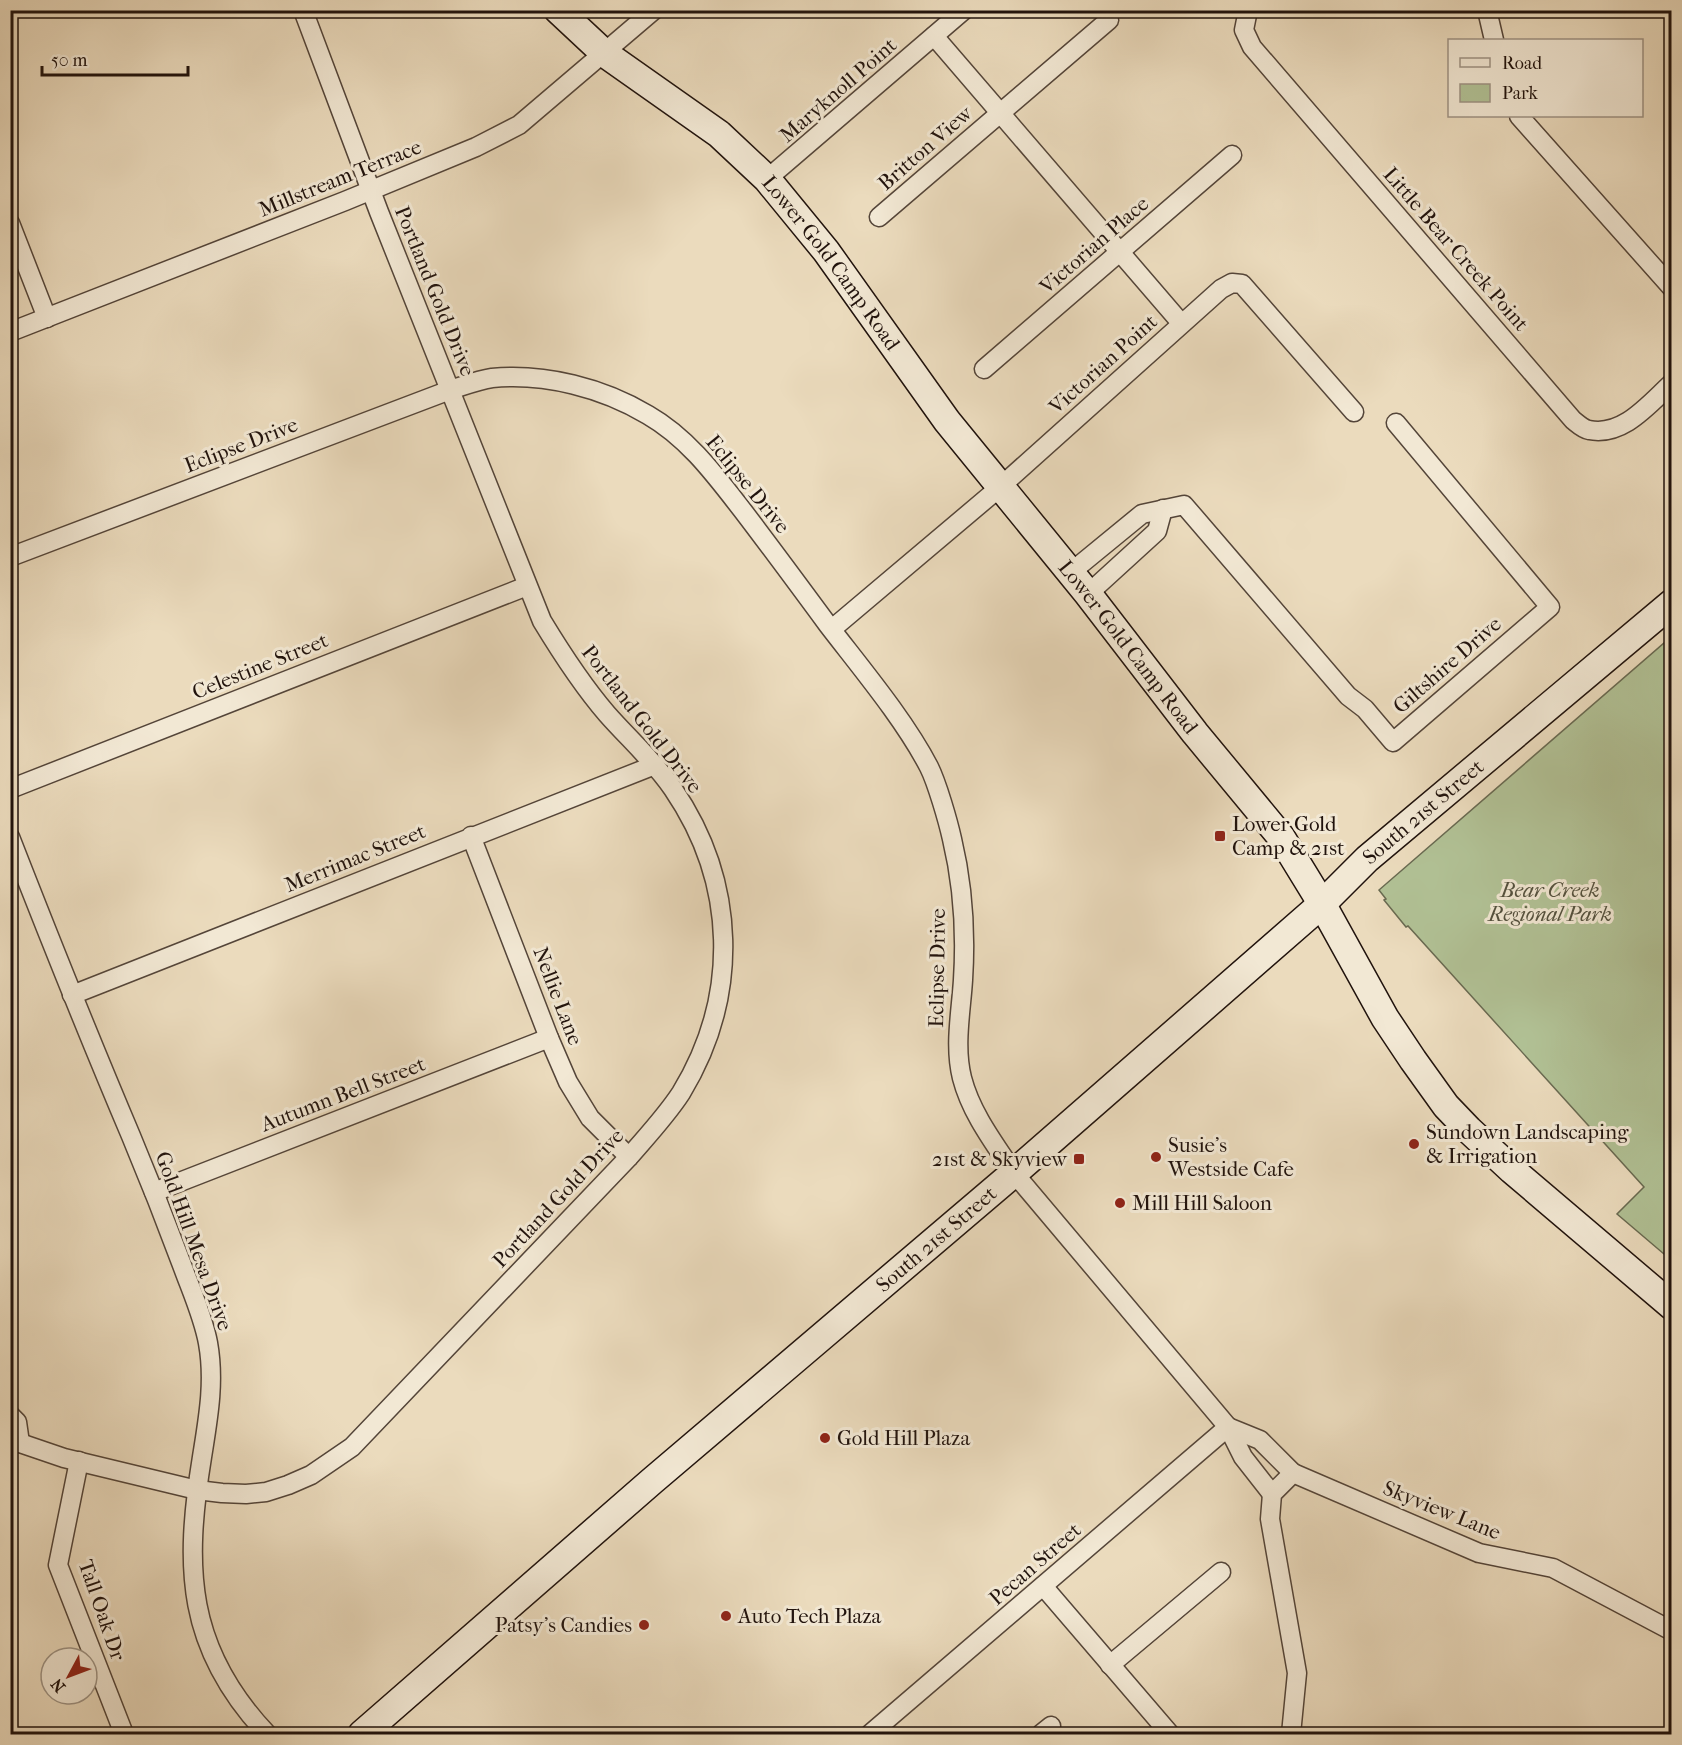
<svg xmlns="http://www.w3.org/2000/svg" width="1682" height="1745" viewBox="0 0 1682 1745" font-family="'IM FELL French Canon',serif">
  <style>
    .green { fill: #b1c195; stroke: #696a51; stroke-width: 1.5 }
    .lines { fill: none; stroke-linecap: round; stroke-linejoin: round }
    .street-casing { stroke: #544539; stroke-width: 21 }
    .secondary-casing { stroke: #21130d; stroke-width: 30 }
    .street { stroke: #f2e8d4; stroke-width: 18 }
    .secondary { stroke: #f2e8d4; stroke-width: 27 }
    .poi-dot { fill: #8f2418; stroke: #f2e8d4; stroke-width: 2 }
    .labels { text-anchor: middle; stroke-width: 6; stroke-linejoin: round; paint-order: stroke }
    .street-label { font-size: 21px; fill: #21130d; stroke: #f2e8d4 }
    .poi-label { font-size: 21px; fill: #21130d; stroke: #f2e8d4; text-anchor: start }
    .park-label { font-size: 21px; font-style: italic; fill: #53503d; stroke: #f2e8d4 }
  </style>
  <rect width="100%" height="100%" fill="#ebdbbd"/>
  <filter id="stains"><feTurbulence type="fractalNoise" baseFrequency=".00333" numOctaves="4"/><feColorMatrix values="0 0 0 0 .2 0 0 0 0 .09 0 0 0 0 .02 0 0 0 .5 -.17"/></filter>
  <radialGradient id="worn" r=".72"><stop offset=".6" stop-color="#630" stop-opacity="0"/><stop offset="1" stop-color="#630" stop-opacity=".3"/></radialGradient>
  <polygon class="green" points="1671,637 1671,1260 1617,1214 1644,1187 1408,926 1406,927 1384,900 1386,899 1379,890"/>
  <g class="lines">
    <g class="street-casing">
      <g id="street">
        <path d="M1248 10 1244 30 1252 47 1573 420C1578 424 1583 429 1589 430 1623 437 1649 404 1672 383"/>
        <polyline points="1487,10 1494,40"/>
        <polyline points="934,36 1181,323"/>
        <polyline points="1519,116 1672,288"/>
        <polyline points="767,179 964,10"/>
        <polyline points="879,217 1109,20"/>
        <polyline points="10,223 47,318"/>
        <polyline points="10,332 345,201 476,147 519,125 654,10"/>
        <polyline points="984,369 1232,155"/>
        <path d="M10 557 450 390C463 386 478 380 492 378 545 373 603 388 648 415 688 438 715 475 743 511 772 549 800 587 828 625 861 668 904 719 929 767 937 783 948 821 952 839 963 885 966 933 963 980 961 1012 954 1046 962 1078 971 1113 994 1143 1014 1173L1228 1427 1243 1457 1272 1494"/>
        <polyline points="1070,573 1142,514 1184,505 1348,696 1365,709 1393,742 1550,607 1396,423"/>
        <polyline points="1088,594 1157,531 1163,509"/>
        <polyline points="832,629 999,488 1221,289 1232,283 1242,284 1354,412"/>
        <polyline points="10,789 527,586"/>
        <polyline points="471,836 549,1038 568,1082 590,1118 629,1157"/>
        <path d="M10 837C49 937 89 1037 131 1136 149 1179 166 1222 182 1265 191 1290 203 1316 208 1343 215 1382 208 1419 202 1457 184 1568 186 1648 267 1734"/>
        <polyline points="72,995 655,765"/>
        <polyline points="154,1192 549,1038"/>
        <polyline points="10,1415 17,1422 20,1443"/>
        <polyline points="1228,1427 1260,1440 1293,1473"/>
        <path d="M10 1443H20L64 1458 197 1490 222 1493 246 1494 266 1492 288 1485 311 1475 352 1447 629 1157C647 1136 666 1116 681 1093 740 996 737 883 673 789 654 761 629 739 607 714 582 685 562 654 542 621L379 212 303 10"/>
        <polyline points="79,1461 58,1565 124,1734"/>
        <polyline points="1043,1586 1170,1734"/>
        <polyline points="1110,1665 1221,1572"/>
        <polyline points="870,1734 1228,1427"/>
        <polyline points="1041,1734 1051,1726"/>
        <polyline points="1291,1734 1297,1673 1270,1519 1272,1494 1293,1473 1479,1553 1553,1568 1672,1631"/>
      </g>
    </g>
    <g class="secondary-casing">
      <g id="secondary">
        <path id="s1" d="M558 10 604 53 719 134 767 179 826 251 947 421 1088 594 1195 733 1281 837 1322 904 1385 1018 1413 1060 1446 1106 1469 1130 1512 1170 1672 1306"/>
        <path id="s2" d="M362 1734 652 1481 1014 1173 1322 904 1367 859 1672 603"/>
      </g>
    </g>
    <use href="#street" class="street"/>
    <use href="#secondary" class="secondary"/>
  </g>
  <g class="poi-dot">
    <rect x="1214" y="830" width="12" height="12" rx="3"/>
    <circle cx="1414" cy="1144" r="6"/>
    <circle cx="1156" cy="1157" r="6"/>
    <rect x="1073" y="1153" width="12" height="12" rx="3"/>
    <circle cx="1120" cy="1203" r="6"/>
    <circle cx="825" cy="1438" r="6"/>
    <circle cx="726" cy="1616" r="6"/>
    <circle cx="644" cy="1625" r="6"/>
  </g>
  <g class="labels">
    <g class="street-label">
      <text transform="translate(838 90) rotate(-41)" y="7">Maryknoll Point</text>
      <text transform="translate(925 148) rotate(-41)" y="7">Britton View</text>
      <text transform="translate(340 178) rotate(-22)" y="7">Millstream Terrace</text>
      <text transform="translate(1094 245) rotate(-41)" y="7">Victorian Place</text>
      <text transform="translate(1456 249) rotate(49)" y="7">Little Bear Creek Point</text>
      <text dy="7" stroke="none"><textPath href="#s1" startOffset="375">Lower Gold Camp Road</textPath></text>
      <text transform="translate(435 291) rotate(68)" y="7">Portland Gold Drive</text>
      <text transform="translate(1103 364) rotate(-42)" y="7">Victorian Point</text>
      <text transform="translate(241 445) rotate(-21)" y="7">Eclipse Drive</text>
      <text transform="translate(748 484) rotate(51)" y="7">Eclipse Drive</text>
      <text dy="7" stroke="none"><textPath href="#s1" startOffset="861">Lower Gold Camp Road</textPath></text>
      <text transform="translate(1447 665) rotate(-41)" y="7">Giltshire Drive</text>
      <text transform="translate(260 666) rotate(-22)" y="7">Celestine Street</text>
      <text transform="translate(642 719) rotate(52)" y="7">Portland Gold Drive</text>
      <text dy="7" stroke="none"><textPath href="#s2" startOffset="1406">South 21st Street</textPath></text>
      <text transform="translate(355 858) rotate(-22)" y="7">Merrimac Street</text>
      <text transform="translate(937 968) rotate(-89)" y="7">Eclipse Drive</text>
      <text transform="translate(558 996) rotate(69)" y="7">Nellie Lane</text>
      <text transform="translate(343 1094) rotate(-21)" y="7">Autumn Bell Street</text>
      <text transform="translate(558 1198) rotate(-47)" y="7">Portland Gold Drive</text>
      <text dy="7" stroke="none"><textPath href="#s2" startOffset="758">South 21st Street</textPath></text>
      <text transform="translate(194 1241) rotate(70)" y="7">Gold Hill Mesa Drive</text>
      <text transform="translate(1442 1510) rotate(22)" y="7">Skyview Lane</text>
      <text transform="translate(1035 1564) rotate(-41)" y="7">Pecan Street</text>
      <text transform="translate(102 1610) rotate(71)" y="7">Tall Oak Dr</text>
    </g>
    <g class="poi-label">
      <text x="1232" y="831">Lower Gold<tspan x="1232" dy="24">Camp &amp; 21st</tspan></text>
      <text x="1426" y="1139">Sundown Landscaping<tspan x="1426" dy="24">&amp; Irrigation</tspan></text>
      <text x="1168" y="1152">Susie's<tspan x="1168" dy="24">Westside Cafe</tspan></text>
      <text x="1067" y="1166" text-anchor="end">21st &amp; Skyview</text>
      <text x="1132" y="1210">Mill Hill Saloon</text>
      <text x="837" y="1445">Gold Hill Plaza</text>
      <text x="738" y="1623">Auto Tech Plaza</text>
      <text x="632" y="1632" text-anchor="end">Patsy's Candies</text>
    </g>
    <g class="park-label">
      <text x="1550" y="897">Bear Creek<tspan x="1550" dy="24">Regional Park</tspan></text>
    </g>
  </g>
  <rect width="1682" height="1745" fill="none" stroke="#ebdbbd" stroke-width="36"/>
  <rect x="12" y="12" width="1658" height="1721" fill="none" stroke="#21130d" stroke-width="3"/>
  <rect x="18" y="18" width="1646" height="1709" fill="none" stroke="#21130d" stroke-width="1.5"/>
  <rect x="1448" y="39" width="195" height="78" fill="#f2e8d4" stroke="#9e9384" stroke-width="1.5"/>
  <rect x="1460" y="58" width="30" height="9" fill="#f2e8d4" stroke="#9e9384" stroke-width="1.5"/>
  <text x="1502" y="69" font-size="18" fill="#21130d">Road</text>
  <rect x="1460" y="84" width="30" height="18" fill="#b1c195" stroke="#9e9384" stroke-width="1.5"/>
  <text x="1502" y="99" font-size="18" fill="#21130d">Park</text>
  <g transform="translate(69 1676) rotate(229)"><circle r="28" fill="#f2e8d4" stroke="#9e9384" stroke-width="1.5"/>
  <path d="M0-4.5L10 22L0 15L-10 22Z" fill="#8f2418"/>
  <text y="-9" font-size="16" font-weight="bold" text-anchor="middle" fill="#21130d">N</text>
  </g>
  <path d="M42 66v9h146v-9" fill="none" stroke="#21130d" stroke-width="3"/>
  <text x="51" y="66" font-size="18" fill="#21130d" stroke="#f2e8d4" stroke-width="4.5" paint-order="stroke">50 m</text>
  <rect width="100%" height="100%" filter="url(#stains)"/>
  <rect width="100%" height="100%" fill="url(#worn)"/>
</svg>
